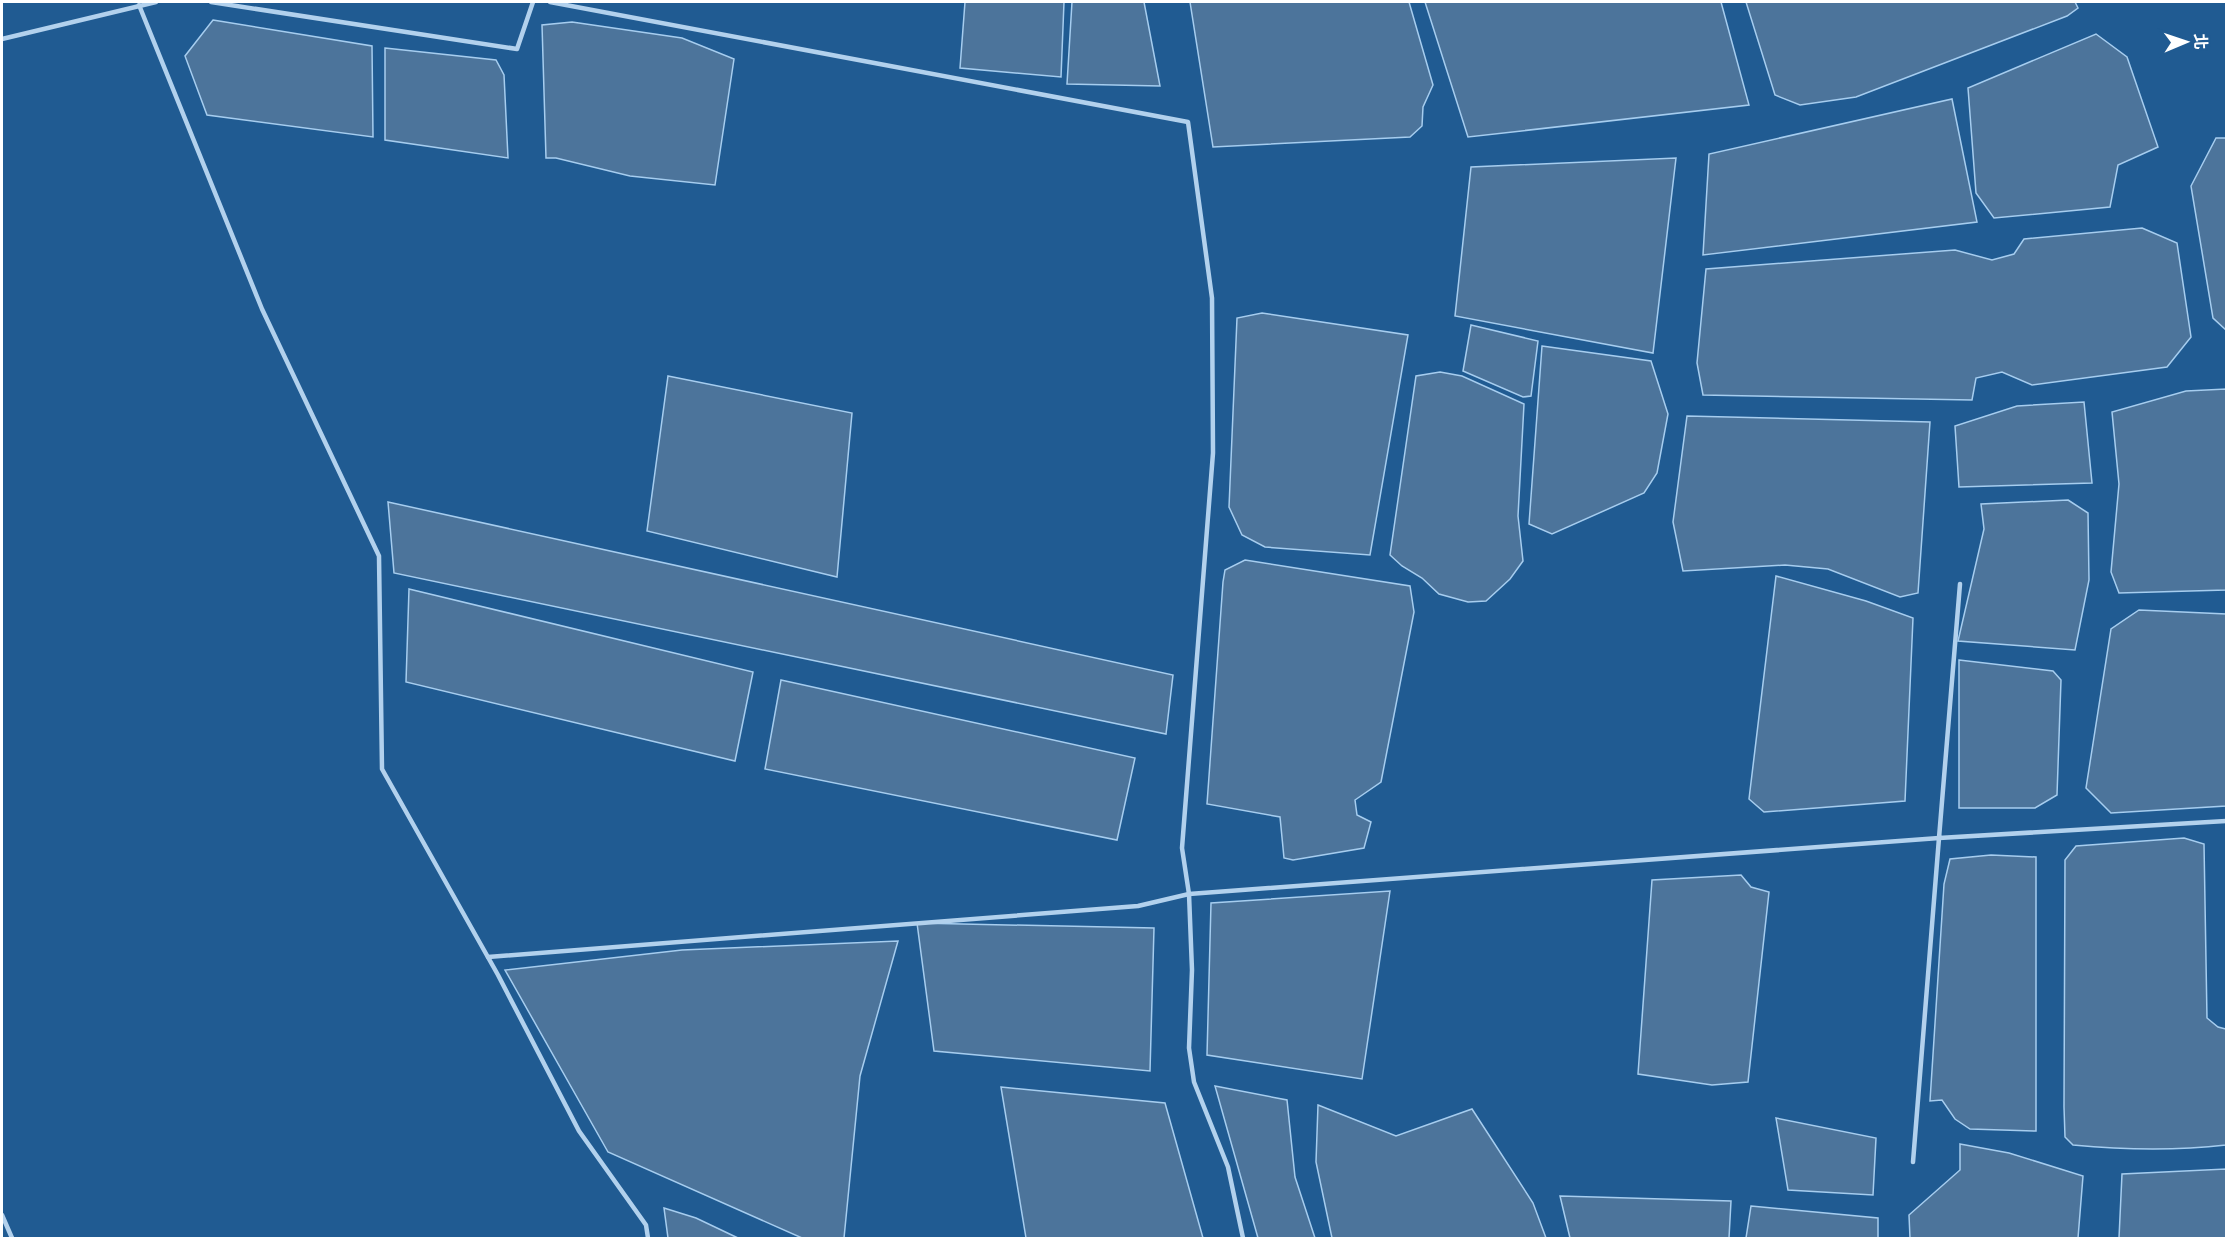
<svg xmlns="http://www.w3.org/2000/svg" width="2228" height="1240" viewBox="0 0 2228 1240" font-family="'DM Sans','Noto Sans TC',sans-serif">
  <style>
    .water { fill: #4c749b; stroke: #a6cdef; stroke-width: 1.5 }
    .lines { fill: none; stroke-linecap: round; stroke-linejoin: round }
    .lane { stroke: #b2d1ed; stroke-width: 4.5 }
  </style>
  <rect width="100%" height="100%" fill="#205b92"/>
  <g class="water">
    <polygon points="965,2 1064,2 1061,77 960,68"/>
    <polygon points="1072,2 1144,2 1160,86 1067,84"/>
    <polygon points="1190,2 1409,2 1433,85 1423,107 1422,126 1410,137 1213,147"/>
    <polygon points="1425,2 1721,2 1749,105 1468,137"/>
    <polygon points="1746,2 2075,2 2078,8 2067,16 1856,97 1800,105 1775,95"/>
    <polygon points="213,20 372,46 373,137 207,115 185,56"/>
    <polygon points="572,22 682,38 734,59 715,185 630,176 556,158 546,158 542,25"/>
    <polygon points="2096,34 2127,57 2158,147 2118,165 2110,207 1994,218 1976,193 1968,88"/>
    <polygon points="385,48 496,60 504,75 508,158 385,140"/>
    <polygon points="1952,99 1977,222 1703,255 1709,154"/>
    <polygon points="2216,138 2226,138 2226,330 2213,318 2191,186"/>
    <polygon points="1676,158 1653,353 1455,316 1471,167"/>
    <polygon points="2142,228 2177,243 2191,337 2167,367 2032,385 2002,372 1976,378 1972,400 1703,395 1697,363 1706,269 1955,250 1992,260 2014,254 2024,239"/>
    <polygon points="1262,313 1408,335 1370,555 1265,547 1242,535 1229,507 1237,318"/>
    <polygon points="1471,325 1538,341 1531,396 1523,397 1463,371"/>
    <polygon points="1542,346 1651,361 1668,414 1657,473 1644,493 1552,534 1529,524"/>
    <polygon points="1440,372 1462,376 1524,404 1518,516 1523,561 1510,579 1486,601 1468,602 1439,594 1422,578 1402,566 1390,555 1416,376"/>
    <polygon points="668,376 852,413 837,577 647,531"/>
    <polygon points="2226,389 2226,590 2119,593 2111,572 2119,484 2112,412 2186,391"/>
    <polygon points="2084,402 2092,483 1959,487 1955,426 2017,406"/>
    <polygon points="1687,416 1930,422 1918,593 1900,597 1828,569 1785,565 1683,571 1673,522"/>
    <polygon points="2068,500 2088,513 2089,580 2075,650 1958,641 1984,529 1981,504"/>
    <polygon points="388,502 1173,675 1166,734 394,573"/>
    <polygon points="1245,560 1410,586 1414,612 1381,782 1355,800 1357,815 1371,822 1364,848 1293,860 1284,858 1280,817 1207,804 1223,582 1225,570"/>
    <polygon points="1776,576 1866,601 1913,618 1905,801 1764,812 1749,799"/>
    <polygon points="409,589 753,672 735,761 406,682"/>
    <polygon points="2139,610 2226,614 2226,806 2111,813 2086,788 2111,629"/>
    <polygon points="1959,660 2053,671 2061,680 2057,795 2035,808 1959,808"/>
    <polygon points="781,680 1135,758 1117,840 765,769"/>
    <path d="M2184 838 2204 844 2207 1018 2218 1027 2226 1029V1145C2175 1151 2124 1150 2073 1145L2065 1137 2064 1107 2065 860 2076 846Z"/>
    <polygon points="1991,855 2036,857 2036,1131 1970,1129 1955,1119 1942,1100 1930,1101 1944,884 1950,859"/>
    <polygon points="1741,875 1751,887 1769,892 1748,1082 1712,1085 1638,1074 1652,880"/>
    <polygon points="1390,891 1362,1079 1207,1055 1211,903"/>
    <polygon points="917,923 1154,928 1150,1071 934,1051"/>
    <polygon points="898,941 860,1076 844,1238 802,1238 608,1152 505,970 682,950"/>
    <polygon points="1215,1086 1287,1100 1295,1177 1315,1238 1258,1238"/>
    <polygon points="1001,1087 1165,1103 1203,1238 1026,1238"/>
    <polygon points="1318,1105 1396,1136 1472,1109 1533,1203 1546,1238 1332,1238 1316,1162"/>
    <polygon points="1776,1118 1876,1138 1873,1195 1788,1190"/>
    <polygon points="1960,1144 2009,1153 2083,1176 2078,1238 1910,1238 1909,1215 1960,1170"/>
    <polygon points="2226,1169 2226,1238 2119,1238 2122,1174"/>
    <polygon points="1560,1196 1731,1201 1729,1238 1570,1238"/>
    <polygon points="1751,1206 1878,1218 1878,1238 1746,1238"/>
    <polygon points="664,1208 696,1218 738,1238 668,1238"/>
  </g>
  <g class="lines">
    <g class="lane">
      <polyline points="211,2 517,49 533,2"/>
      <polyline points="550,2 1188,122 1212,298 1213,453 1182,848 1189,894 1192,970 1189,1048 1194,1082 1228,1167 1243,1238"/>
      <polyline points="139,5 262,309 379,556 382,769 498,975 579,1131 646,1225 648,1238"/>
      <polyline points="2,39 156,2"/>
      <polyline points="1960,584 1939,838 2226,821"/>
      <polyline points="488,957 1138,906 1189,894 1939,838 1913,1162"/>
      <polyline points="2,1215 12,1238"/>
    </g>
  </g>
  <rect width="2228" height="1240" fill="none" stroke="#ffffff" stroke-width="6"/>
  <g transform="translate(2186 42) rotate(88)" stroke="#205b92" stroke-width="4.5" paint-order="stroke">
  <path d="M0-4.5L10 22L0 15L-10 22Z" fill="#ffffff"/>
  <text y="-9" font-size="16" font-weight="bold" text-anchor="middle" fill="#ffffff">北</text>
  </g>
</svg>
